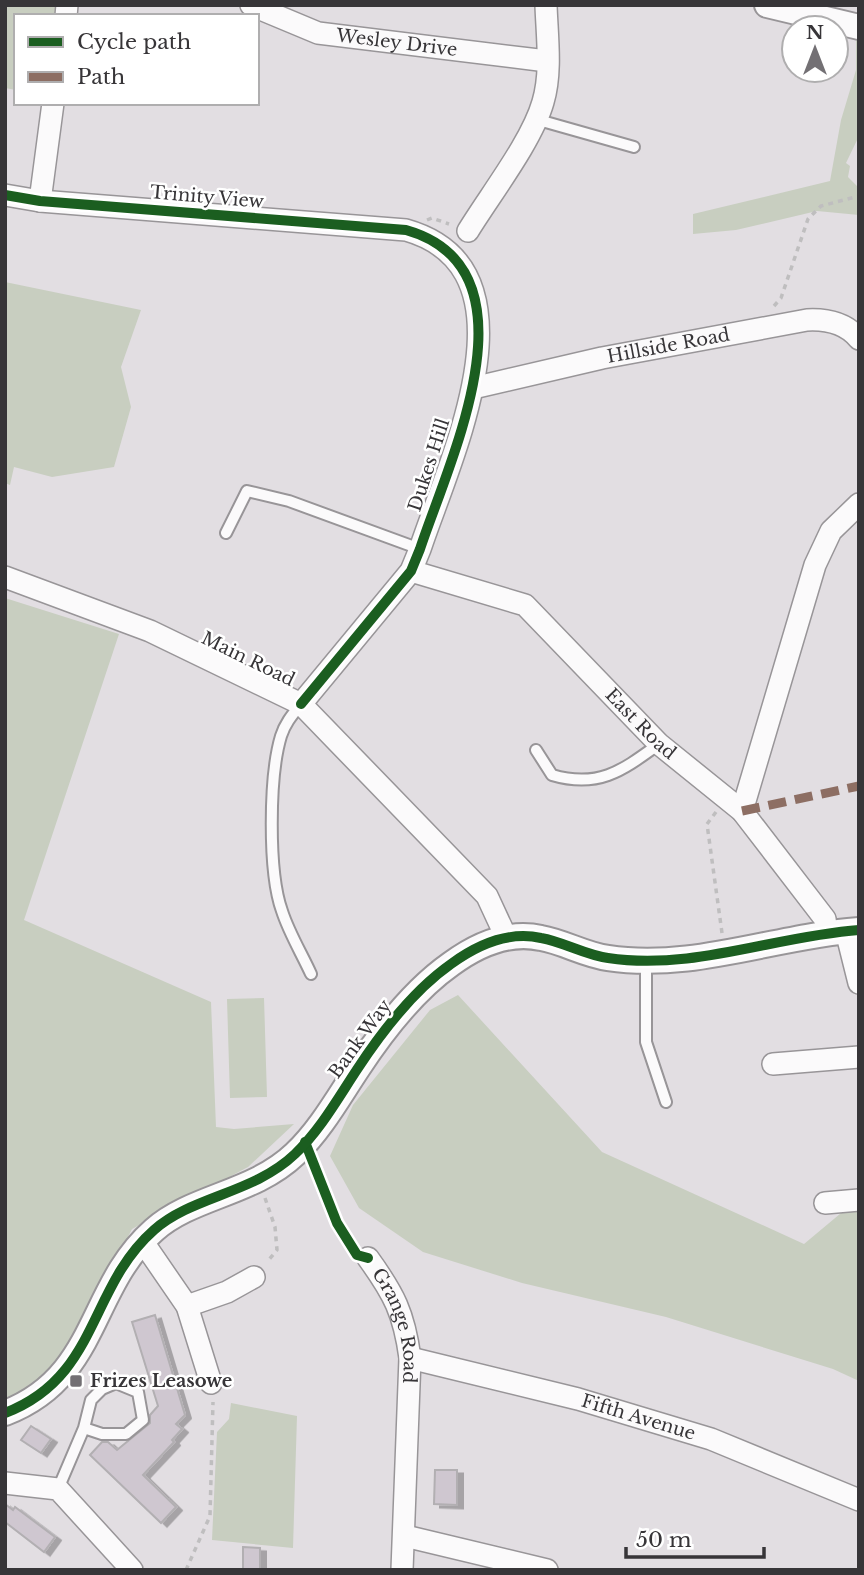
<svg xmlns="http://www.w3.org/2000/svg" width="864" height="1575" viewBox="0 0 864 1575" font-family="'Libre Baskerville',serif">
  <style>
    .green { fill: #c8cec0 }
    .building { fill: #cfc7d0; stroke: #b2afb2; stroke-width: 2; filter: url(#shadow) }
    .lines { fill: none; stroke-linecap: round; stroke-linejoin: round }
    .service-casing { stroke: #989598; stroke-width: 14 }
    .minor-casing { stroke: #989598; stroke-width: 24 }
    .tertiary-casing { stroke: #989598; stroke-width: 28 }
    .path { stroke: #bfbebf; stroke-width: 3.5; stroke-dasharray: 5 5; stroke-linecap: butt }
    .service { stroke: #fbfafb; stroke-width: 10 }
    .minor { stroke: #fbfafb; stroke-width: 21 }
    .tertiary { stroke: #fbfafb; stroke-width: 24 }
    .quiet { stroke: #8d6e63; stroke-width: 9; stroke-dasharray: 18 9; stroke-linecap: butt }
    .cycleway-casing { stroke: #fff; stroke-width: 15 }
    .cycleway { stroke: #1b5e20; stroke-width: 10 }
    .poi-dot { fill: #737074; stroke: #fff; stroke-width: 2.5 }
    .labels { text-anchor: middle; stroke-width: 5; stroke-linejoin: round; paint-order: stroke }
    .street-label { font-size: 18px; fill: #373538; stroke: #fff }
    .poi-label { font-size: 18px; font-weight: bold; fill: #373538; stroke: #fff; text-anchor: start }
  </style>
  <defs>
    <filter id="shadow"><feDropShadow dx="6" dy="3.5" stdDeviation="0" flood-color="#0004"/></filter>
  </defs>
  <rect width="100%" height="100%" fill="#e2dee2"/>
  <g class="green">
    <polygon points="5,5 58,5 56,16 16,16 16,90 5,88"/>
    <polygon points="856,40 859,41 859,136 846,163 850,166 848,177 859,188 859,215 817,211 736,230 693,234 693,214 830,181 841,120 856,70"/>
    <polygon points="5,282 141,310 121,367 131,407 114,467 52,477 14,467 10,485 5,483"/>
    <polygon points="5,598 119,634 24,920 211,1002 216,1127 234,1129 294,1124 248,1167 132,1229 66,1358 25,1393 5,1400"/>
    <polygon points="458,995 602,1152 804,1244 859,1198 859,1381 833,1369 666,1317 522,1283 423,1252 359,1208 330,1156 353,1105 430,1010"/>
    <polygon points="264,998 267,1097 230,1098 227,999"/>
    <polygon points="231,1403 297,1416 293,1548 212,1540 217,1432 229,1419"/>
  </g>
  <g class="building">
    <polygon points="155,1315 185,1415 176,1424 182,1429 172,1440 174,1442 143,1475 176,1507 161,1523 90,1455 102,1442 108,1442 117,1450 150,1423 150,1415 158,1406 132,1322"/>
    <polygon points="31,1426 51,1439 41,1453 21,1440"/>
    <polygon points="435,1470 457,1470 457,1505 434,1504"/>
    <polygon points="5,1504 13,1510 15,1507 55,1537 44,1552 5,1522"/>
    <polygon points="243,1547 260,1548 260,1570 243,1570"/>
  </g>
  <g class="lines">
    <g class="service-casing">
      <g id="service">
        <polyline points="535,119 634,147"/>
        <polyline points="226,533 247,491 289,501 420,549"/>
        <path d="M301 704C293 714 285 723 281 736 269 776 268 872 282 911 289 933 302 954 311 974"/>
        <path d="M536 750 552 775C599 789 623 770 659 744"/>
        <polyline points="646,961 646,1042 666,1102"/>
        <polyline points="58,1489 84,1428 91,1400 102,1389 116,1383 138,1392 143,1420 126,1434 102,1434 84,1428"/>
      </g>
    </g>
    <g class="minor-casing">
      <g id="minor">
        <path id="s1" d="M251 5 318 33 547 61"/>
        <polyline points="66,16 67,5"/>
        <path d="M5 195 40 201 406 230C543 269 449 461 420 549L411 571 301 704"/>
        <polyline points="40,201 53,103"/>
        <path d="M468 231C490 195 532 141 543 102 552 72 547 36 546 5"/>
        <path id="s2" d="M473 388 602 358 807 320C826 319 846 323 859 339"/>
        <path id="s3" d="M411 571 525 605 659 744 742 811 825 919 827 933"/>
        <polyline points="5,577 150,631 301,704 487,896 506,937"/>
        <polyline points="742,811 815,565 831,531 859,504"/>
        <polyline points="846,931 859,983"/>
        <polyline points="773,1064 859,1057"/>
        <polyline points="825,1203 859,1200"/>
        <polyline points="143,1242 187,1306 211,1383"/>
        <path id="s4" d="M368 1258C394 1294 404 1313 410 1358L402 1570"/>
        <polyline points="187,1306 227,1292 254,1277"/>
        <path id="s5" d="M410 1358 578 1399 711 1439 859 1500"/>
        <polyline points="5,1483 58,1489 132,1570"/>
        <polyline points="405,1536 547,1570"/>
      </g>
    </g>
    <g class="tertiary-casing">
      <g id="tertiary">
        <polyline points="767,5 859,27"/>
        <path d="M5 1413C99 1377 88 1288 154 1230 192 1196 253 1194 295 1154 321 1129 338 1098 358 1068 383 1030 414 990 451 964 477 945 509 931 541 938 564 942 585 955 608 958 693 971 775 936 859 930"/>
      </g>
    </g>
    <g class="path">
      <polyline points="427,220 432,218 449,224"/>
      <polyline points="774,306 781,298 808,219 821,206 859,196"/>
      <polyline points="716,812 707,824 722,933"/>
      <polyline points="265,1198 275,1227 277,1250 267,1262"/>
      <polyline points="186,1570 210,1516 213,1402"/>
    </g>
    <use href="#service" class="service"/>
    <use href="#minor" class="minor"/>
    <use href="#tertiary" class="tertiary"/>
    <polyline class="quiet" points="742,811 859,786"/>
    <g class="cycleway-casing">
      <g id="cycleway">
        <path d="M5 195 40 201 406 230C543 269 449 461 420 549L411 571 301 704"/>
        <polyline points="305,1142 337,1223 357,1255 368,1258"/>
        <path d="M5 1413C99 1377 88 1288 154 1230 192 1196 253 1194 295 1154 321 1129 338 1098 358 1068 383 1030 414 990 451 964 477 945 509 931 541 938 564 942 585 955 608 958 693 971 775 936 859 930"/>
      </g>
    </g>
    <use href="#cycleway" class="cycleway"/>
  </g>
  <rect class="poi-dot" x="69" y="1374" width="14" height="14" rx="3.5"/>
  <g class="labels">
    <g class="street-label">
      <text dy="6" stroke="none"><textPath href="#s1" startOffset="152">Wesley Drive</textPath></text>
      <text transform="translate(207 197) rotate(5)" y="6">Trinity View</text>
      <text dy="6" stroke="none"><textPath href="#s2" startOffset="200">Hillside Road</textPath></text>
      <text transform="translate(429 465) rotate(-72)" y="6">Dukes Hill</text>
      <text transform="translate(248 659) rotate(26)" y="6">Main Road</text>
      <text dy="6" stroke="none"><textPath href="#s3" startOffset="285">East Road</textPath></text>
      <text transform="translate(360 1039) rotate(-54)" y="6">Bank Way</text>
      <text dy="6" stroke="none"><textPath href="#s4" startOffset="75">Grange Road</textPath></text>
      <text dy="6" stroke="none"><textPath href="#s5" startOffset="236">Fifth Avenue</textPath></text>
    </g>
    <g class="poi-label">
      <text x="90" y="1387">Frizes Leasowe</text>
    </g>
  </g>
  <rect width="864" height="1575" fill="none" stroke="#373538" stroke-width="14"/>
  <rect x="14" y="14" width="245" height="91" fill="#ffffff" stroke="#afaeaf" stroke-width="2"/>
  <rect x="28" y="37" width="35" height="10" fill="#1b5e20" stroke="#afaeaf" stroke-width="2"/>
  <text x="77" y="49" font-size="21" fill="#373538">Cycle path</text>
  <rect x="28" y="72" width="35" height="10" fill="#8d6e63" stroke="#afaeaf" stroke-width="2"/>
  <text x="77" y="84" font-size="21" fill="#373538">Path</text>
  <g transform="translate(815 49)"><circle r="33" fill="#ffffff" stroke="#afaeaf" stroke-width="2"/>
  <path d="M0-5L12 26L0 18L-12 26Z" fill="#737074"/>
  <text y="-10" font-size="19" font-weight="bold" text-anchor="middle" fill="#373538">N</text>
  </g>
  <path d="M626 1547v10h138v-10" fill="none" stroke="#373538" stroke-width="3.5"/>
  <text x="636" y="1547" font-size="21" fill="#373538" stroke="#ffffff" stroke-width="5" paint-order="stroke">50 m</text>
</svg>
